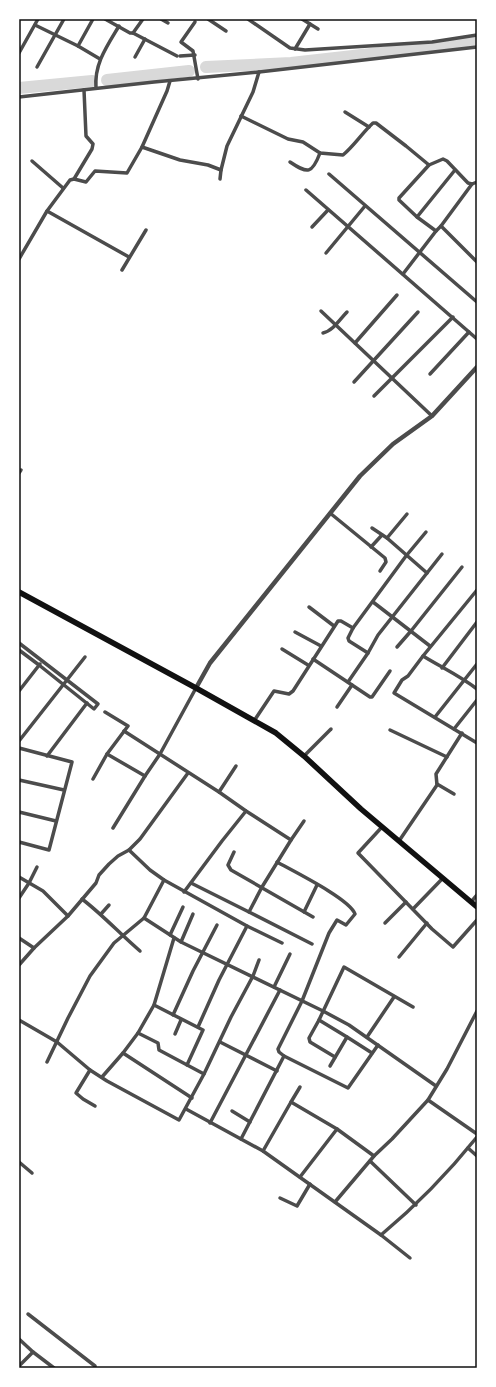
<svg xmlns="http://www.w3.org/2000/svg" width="496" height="1387" viewBox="0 0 496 1387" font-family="Arial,sans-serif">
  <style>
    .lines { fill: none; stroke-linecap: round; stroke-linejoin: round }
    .river { stroke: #d9d9d9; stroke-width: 12 }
    .minor { stroke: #4c4c4c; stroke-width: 3.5 }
    .tertiary { stroke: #4c4c4c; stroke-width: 4.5 }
    .primary { stroke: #111; stroke-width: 5.5 }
    .neatline { fill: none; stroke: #111; stroke-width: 1.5 }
  </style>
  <rect width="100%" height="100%" fill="#fff"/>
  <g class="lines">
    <g class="river">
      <polyline points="206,67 291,63 477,42"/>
      <polyline points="107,80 189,71"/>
      <polyline points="19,88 92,81"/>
    </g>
    <g class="minor">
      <polyline points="105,19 130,33 133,33 177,56"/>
      <polyline points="161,19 168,23"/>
      <polyline points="208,19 226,31"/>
      <polyline points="248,19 290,48 305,50 432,42 477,35"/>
      <polyline points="302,19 318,29"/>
      <polyline points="195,22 181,42 193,51 198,79"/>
      <polyline points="35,25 78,46 100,59"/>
      <polyline points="133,33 143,19"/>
      <polyline points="78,46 93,19"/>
      <polyline points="295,49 310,24"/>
      <polyline points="19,53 38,19"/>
      <polyline points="180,56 195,55"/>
      <polyline points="135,57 145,39"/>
      <polyline points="37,67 64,19"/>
      <path d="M96 88C94 64 107 46 119 26"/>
      <polyline points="19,97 154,82 259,72 477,47"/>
      <polyline points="345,112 369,127"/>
      <path d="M241 116 288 139 303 142 320 153 343 155C355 145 362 133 373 123H376L406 146 429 165"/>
      <polyline points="142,147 167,91 170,81"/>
      <polyline points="32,161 63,188"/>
      <path d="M290 162C308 174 312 174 320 153"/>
      <polyline points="329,174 477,302"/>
      <polyline points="74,179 86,182 95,171 127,173 142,147 180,160 208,165 221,170 227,146 253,92 259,72"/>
      <polyline points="220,179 221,170"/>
      <polyline points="477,182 472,184 468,183 447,161 443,159 429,165 399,198 399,200 417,217 436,231 441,226 477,262"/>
      <polyline points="306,190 477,339"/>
      <polyline points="47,211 129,257"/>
      <polyline points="417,217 455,170"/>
      <polyline points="441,226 472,184"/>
      <polyline points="312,227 328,210"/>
      <polyline points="326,253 365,206"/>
      <polyline points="19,259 47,211 70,180 74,179 92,149 93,144 86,136 84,90"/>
      <polyline points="122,270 146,230"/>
      <polyline points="403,274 436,231"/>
      <polyline points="321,311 432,416"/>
      <path d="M323 333C333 331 340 319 347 312"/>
      <polyline points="355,343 397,295"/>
      <polyline points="430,374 469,332"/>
      <polyline points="354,382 418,312"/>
      <polyline points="374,396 453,317"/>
      <polyline points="19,473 21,470"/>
      <polyline points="330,513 385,558 386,562 380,571"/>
      <polyline points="372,528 387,538 427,573"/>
      <polyline points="387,538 407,514"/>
      <polyline points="371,547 382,535"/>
      <path d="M477 590 423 656C441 667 460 676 477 689"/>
      <polyline points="373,602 430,646"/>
      <polyline points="309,607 334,626"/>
      <polyline points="295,632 321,646"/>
      <polyline points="19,643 98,704 94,709 39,665 19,650"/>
      <polyline points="397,647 411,631 462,567"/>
      <polyline points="282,649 308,665"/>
      <polyline points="368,653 349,641 348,638 353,628 406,556 426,532"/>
      <polyline points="423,656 408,676 402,680 394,693 477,743"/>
      <polyline points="313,659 370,697 372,697 390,671"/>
      <polyline points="442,668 477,622"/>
      <polyline points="348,682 368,653 378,635 442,554"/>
      <polyline points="19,691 40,664"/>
      <polyline points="337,707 352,685"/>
      <polyline points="435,717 477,664"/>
      <polyline points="254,721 274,691 289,694 293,691 338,621 341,621 353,628"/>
      <polyline points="454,729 477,700"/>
      <polyline points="390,730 447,757"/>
      <polyline points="124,731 219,792 246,811 291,840 262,887 249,912 191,883"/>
      <polyline points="19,741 85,657"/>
      <polyline points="19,748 72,762 49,850 19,842"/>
      <polyline points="107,754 145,776"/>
      <polyline points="47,756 87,703"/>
      <polyline points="304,756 331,729"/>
      <polyline points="93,779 107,754 128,726 105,712"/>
      <polyline points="19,780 64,790"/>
      <polyline points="437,784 454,794"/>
      <polyline points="219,792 236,766"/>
      <polyline points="19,812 56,821"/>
      <polyline points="382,827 358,853 432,929 453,947 477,920"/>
      <polyline points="113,828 145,776 160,754 196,688"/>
      <polyline points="291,840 304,821"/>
      <polyline points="399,841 437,785 436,774 462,733"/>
      <polyline points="129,850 150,870 164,880 247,926 282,943"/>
      <polyline points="234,852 228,865 231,870 313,917"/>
      <polyline points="19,877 43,891 68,916"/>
      <polyline points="184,892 222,841 246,811"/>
      <polyline points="19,898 29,883 37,867"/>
      <path d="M82 899C103 915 120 934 140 951"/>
      <polyline points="471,902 477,895"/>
      <polyline points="413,909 443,878"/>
      <polyline points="249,912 312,944"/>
      <polyline points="304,912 317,885"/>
      <polyline points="101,914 109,905"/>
      <polyline points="144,918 181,942 323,1011 349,1025 436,1086"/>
      <polyline points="385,923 406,902"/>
      <polyline points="170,935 183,907"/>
      <polyline points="19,938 34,948"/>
      <polyline points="181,942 193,914"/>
      <polyline points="399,957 427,923"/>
      <polyline points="19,965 34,948 68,916 96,883 99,875 109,864 118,856 129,850 140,839 188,773"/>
      <polyline points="274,987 290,954"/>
      <polyline points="154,1005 203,1030 187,1065"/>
      <polyline points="173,1015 193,971 217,925"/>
      <polyline points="19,1020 57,1042 90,1070 107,1081 179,1120 204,1074 231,1017 253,976 259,960"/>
      <polyline points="319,1020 347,1037"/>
      <polyline points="198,1027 219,980 247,926"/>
      <polyline points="138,1033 158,1043 159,1050 204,1074"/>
      <polyline points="175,1034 181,1020"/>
      <polyline points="367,1037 394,997"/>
      <polyline points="220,1042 277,1071"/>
      <polyline points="123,1053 192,1098"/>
      <polyline points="284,1056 348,1088 378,1045"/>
      <polyline points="335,1057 310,1042 309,1038 319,1020 344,967 413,1007"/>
      <polyline points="47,1062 68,1018 90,976 114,943 144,918 164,880"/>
      <polyline points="330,1066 347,1037 372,1053"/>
      <polyline points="90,1070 76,1093 83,1099 95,1106"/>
      <polyline points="102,1077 123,1053 138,1033 154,1005 174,938"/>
      <polyline points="428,1100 477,1134"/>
      <polyline points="291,1102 300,1087"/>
      <path d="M186 1109 263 1151 381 1235C417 1205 448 1173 477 1137"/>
      <polyline points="232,1111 250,1122"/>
      <polyline points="210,1123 280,990"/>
      <path d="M241 1139 284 1056 279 1052 278 1049 302 1001 329 933 337 920 346 925 355 914C350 899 293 871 277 862"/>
      <polyline points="468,1148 477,1156"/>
      <polyline points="263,1151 291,1102 337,1129 374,1156"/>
      <polyline points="370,1161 416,1205"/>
      <polyline points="19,1162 32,1173"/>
      <polyline points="300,1177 337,1129"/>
      <polyline points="280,1198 297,1206 310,1184"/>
      <polyline points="335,1202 374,1156 392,1139 428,1100 447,1069 477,1011"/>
      <polyline points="381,1235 410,1258"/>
      <polyline points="28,1314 95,1366 95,1368"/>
      <polyline points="19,1339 33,1352 54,1368"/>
      <polyline points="19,1366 33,1352"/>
    </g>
    <polyline class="tertiary" points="196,688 210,663 360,476 393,444 432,416 477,367"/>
    <polyline class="primary" points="19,592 196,688 276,733 304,756 361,809 477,907"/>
  </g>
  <rect width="496" height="1387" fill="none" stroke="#ffffff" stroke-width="40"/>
  <rect x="20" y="20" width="456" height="1347" class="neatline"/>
</svg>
